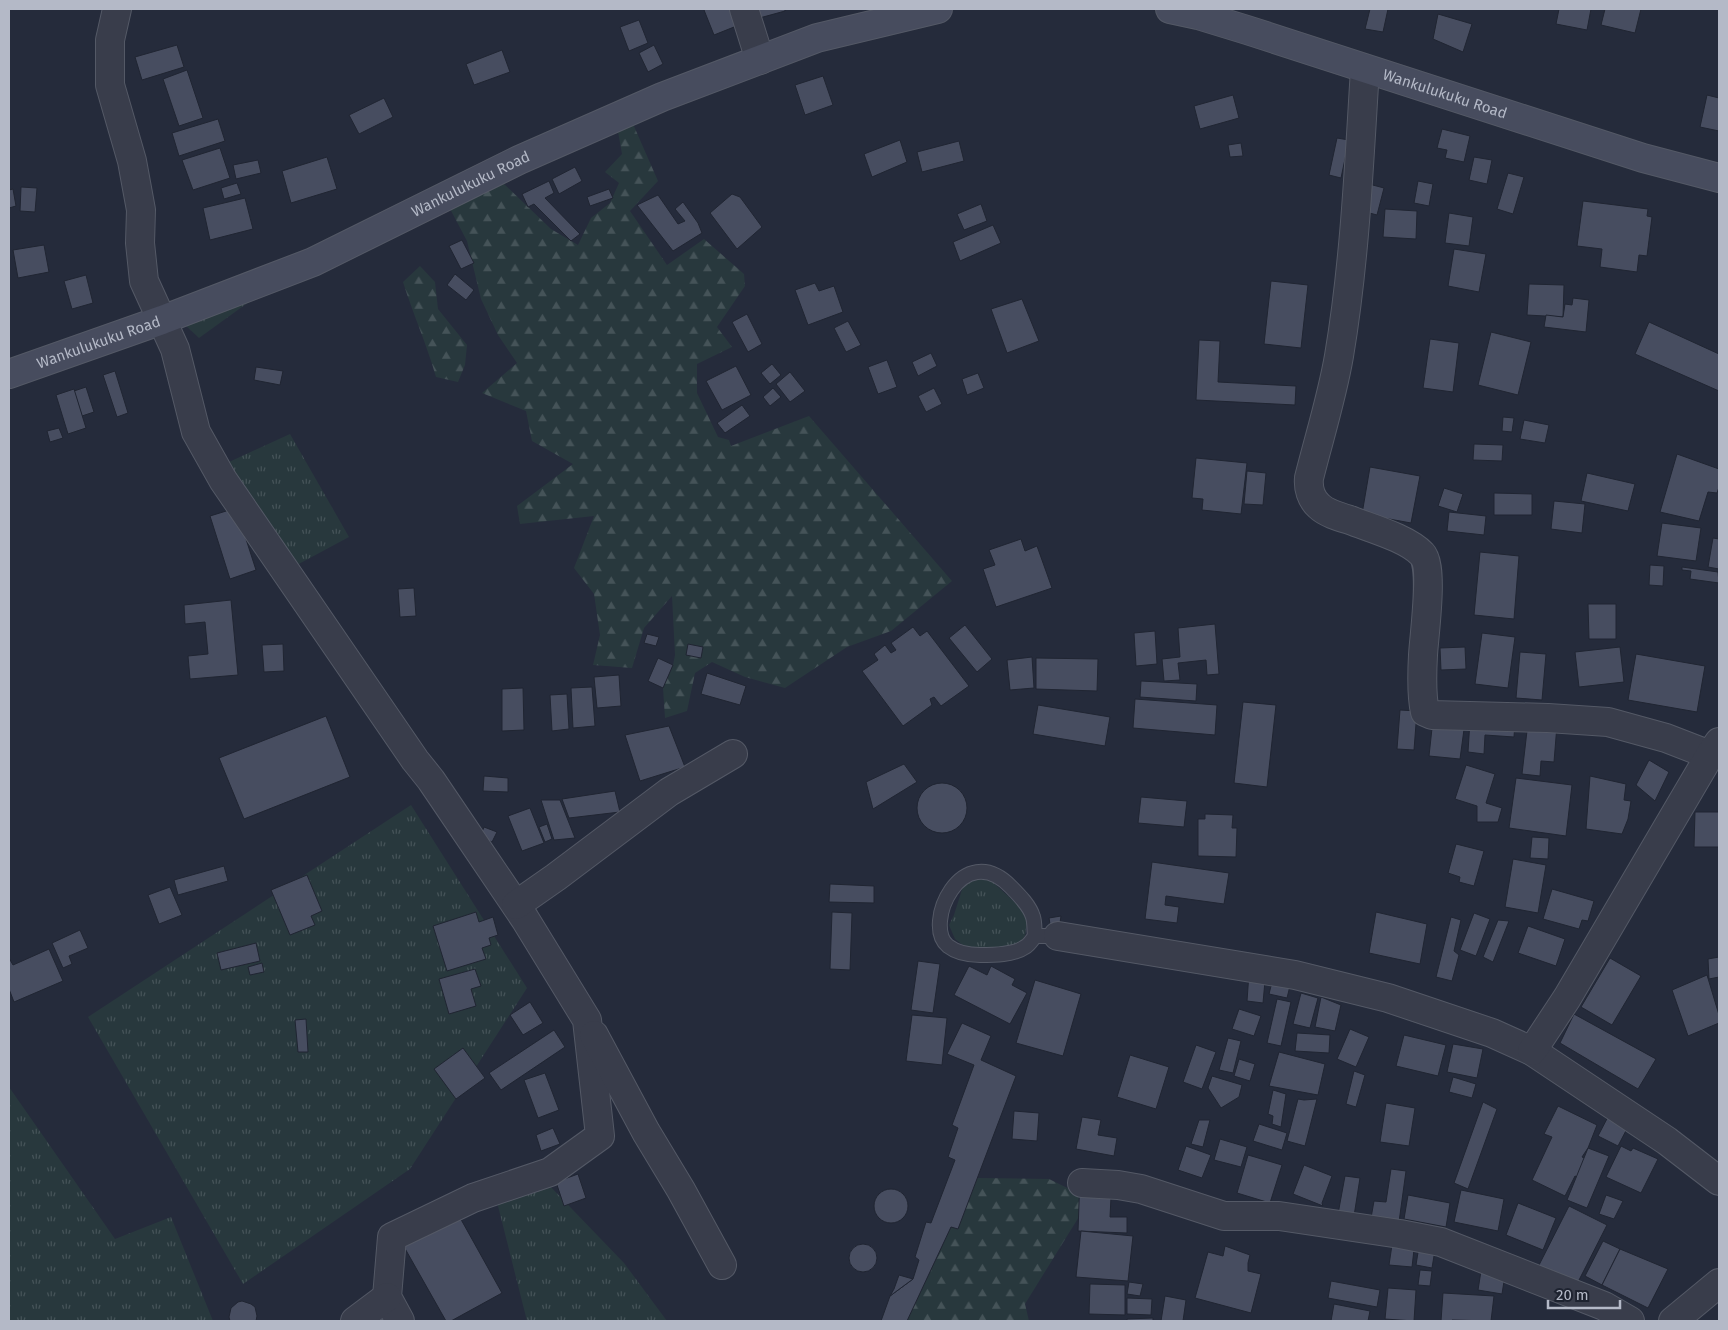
<svg xmlns="http://www.w3.org/2000/svg" width="1728" height="1330" viewBox="0 0 1728 1330" font-family="'Fira Sans',sans-serif">
  <style>
    .grass { fill: url(#grass-tufts) }
    .forest { fill: url(#forest-firs) }
    .building { fill: #474d60; stroke: #202532 }
    .lines { fill: none; stroke-linecap: round; stroke-linejoin: round }
    .lane-casing { stroke: #545966; stroke-width: 16 }
    .street-casing { stroke: #545966; stroke-width: 30 }
    .secondary-casing { stroke: #545966; stroke-width: 30 }
    .lane { stroke: #393d4b; stroke-width: 14 }
    .street { stroke: #393d4b; stroke-width: 28 }
    .secondary { stroke: #474c5e; stroke-width: 28 }
    .labels { text-anchor: middle; stroke-width: 4.5; stroke-linejoin: round; paint-order: stroke }
    .street-label { font-size: 15px; fill: #b4b9c7; stroke: #1e2330 }
  </style>
  <defs>
    <pattern id="grass-tufts" width="24" height="20" patternUnits="userSpaceOnUse" patternTransform="scale(1.25)"><rect width="24" height="20" fill="#28383d"/><path d="M3 7l-1-3M5 7V3M7 7l1-3M15 17l-1-3M17 17v-4M19 17l1-3" fill="none" stroke="#455358"/></pattern>
    <pattern id="forest-firs" width="22" height="20" patternUnits="userSpaceOnUse" patternTransform="scale(1.25)"><rect width="22" height="20" fill="#28383d"/><path d="M5 1l3.5 6h-7zM16 11l3.5 6h-7z" fill="#455358"/></pattern>
  </defs>
  <rect width="100%" height="100%" fill="#252b3b"/>
  <g class="grass">
    <polygon points="253,299 199,338 183,323"/>
    <polygon points="290,434 349,537 295,566 259,517 229,462"/>
    <polygon points="411,805 527,988 410,1169 243,1284 88,1017"/>
    <polygon points="986,876 1021,908 1027,922 1025,936 1020,943 1013,947 968,949 955,939 949,925 954,915 965,880"/>
    <polygon points="9,1087 115,1239 171,1217 213,1321 9,1321"/>
    <polygon points="546,1182 624,1263 667,1321 527,1321 497,1202"/>
  </g>
  <g class="forest">
    <polygon points="633,124 658,181 630,211 667,265 704,239 744,274 745,286 717,327 732,347 697,364 697,393 718,437 729,440 731,446 809,416 952,581 891,631 847,647 785,688 745,677 712,662 695,673 687,711 665,718 663,688 673,665 675,655 672,596 644,628 632,668 593,665 600,635 594,594 574,568 594,516 520,524 517,506 573,464 532,441 526,411 482,393 517,363 498,335 481,299 467,241 448,205 501,181 551,229 578,245 591,218 610,203 619,183 605,172 622,154 617,126"/>
    <path d="M420 266 435 282 438 309 467 345 465 365 458 382 436 377C427 345 413 314 403 282Z"/>
    <polygon points="977,1178 1049,1179 1090,1199 1025,1304 1029,1321 907,1321 951,1227 958,1229"/>
  </g>
  <g class="building">
    <polygon points="706,9 738,9 744,23 714,35 704,10"/>
    <polygon points="753,9 785,9 785,11 756,19"/>
    <polygon points="1370,9 1388,9 1383,32 1365,29"/>
    <polygon points="1559,9 1591,9 1587,30 1556,24"/>
    <polygon points="1605,9 1641,9 1635,33 1601,25"/>
    <polygon points="1438,14 1472,24 1463,52 1433,39"/>
    <polygon points="639,20 648,43 629,51 620,27"/>
    <polygon points="177,45 184,67 142,80 135,57"/>
    <polygon points="654,45 663,64 648,72 639,53"/>
    <polygon points="502,50 510,72 474,85 466,64"/>
    <polygon points="187,70 203,118 179,126 163,79"/>
    <polygon points="823,76 833,105 805,115 795,85"/>
    <polygon points="1233,95 1239,118 1200,129 1194,106"/>
    <polygon points="1707,95 1719,98 1719,131 1700,127"/>
    <polygon points="384,98 393,117 359,134 349,115"/>
    <polygon points="218,119 225,141 179,156 172,133"/>
    <polygon points="1442,129 1470,136 1464,162 1445,158 1447,150 1437,148"/>
    <polygon points="1337,138 1349,140 1341,178 1329,175"/>
    <polygon points="900,140 907,162 872,177 864,154"/>
    <polygon points="959,141 964,161 922,172 917,152"/>
    <polygon points="1241,143 1243,156 1230,157 1228,145"/>
    <polygon points="220,148 230,178 193,190 182,160"/>
    <polygon points="327,157 337,189 291,203 282,171"/>
    <polygon points="1474,157 1492,160 1487,184 1469,180"/>
    <polygon points="258,160 261,173 236,179 233,165"/>
    <polygon points="575,167 582,181 559,194 552,179"/>
    <polygon points="1508,173 1524,177 1513,214 1497,209"/>
    <polygon points="549,181 554,193 545,198 580,234 571,241 534,204 528,207 522,194"/>
    <polygon points="1418,181 1433,184 1429,206 1414,203"/>
    <polygon points="237,183 241,194 224,199 221,188"/>
    <polygon points="1369,184 1384,188 1377,215 1362,211"/>
    <polygon points="21,187 37,188 35,212 20,211"/>
    <polygon points="13,189 16,206 9,208 9,190"/>
    <polygon points="609,189 613,198 590,206 587,197"/>
    <polygon points="732,194 740,197 762,227 737,249 710,213"/>
    <polygon points="658,195 678,224 685,221 675,209 683,202 698,223 702,233 673,251 637,205"/>
    <polygon points="245,198 253,229 210,240 203,208"/>
    <polygon points="1583,201 1648,209 1647,216 1652,217 1647,256 1639,255 1637,272 1600,267 1602,249 1577,246"/>
    <polygon points="981,204 987,221 964,230 957,214"/>
    <polygon points="1385,209 1417,211 1416,239 1383,237"/>
    <polygon points="1449,213 1473,217 1469,246 1445,243"/>
    <polygon points="993,225 1001,243 960,261 953,242"/>
    <polygon points="462,240 474,263 461,269 449,246"/>
    <polygon points="44,245 49,272 18,278 13,250"/>
    <polygon points="1454,249 1486,254 1479,292 1448,286"/>
    <polygon points="455,274 474,290 466,300 447,285"/>
    <polygon points="86,275 93,303 72,309 64,281"/>
    <polygon points="1271,281 1308,285 1301,348 1264,344"/>
    <polygon points="815,283 819,291 834,286 843,312 808,325 795,290"/>
    <polygon points="1529,284 1564,285 1563,317 1527,315"/>
    <polygon points="1573,298 1589,300 1586,332 1544,327 1546,315 1563,317 1565,304 1572,305"/>
    <polygon points="1022,299 1039,341 1007,353 991,309"/>
    <polygon points="747,314 762,344 748,352 732,322"/>
    <polygon points="848,321 861,345 846,352 834,328"/>
    <polygon points="1649,322 1719,354 1719,391 1635,354"/>
    <polygon points="1491,332 1531,342 1518,395 1478,385"/>
    <polygon points="1430,339 1459,343 1453,392 1423,388"/>
    <polygon points="1199,340 1220,341 1218,382 1296,386 1295,405 1196,400"/>
    <polygon points="931,353 937,366 918,376 912,362"/>
    <polygon points="887,360 897,387 878,394 868,367"/>
    <polygon points="772,364 781,375 770,384 761,373"/>
    <polygon points="736,366 751,395 722,410 706,381"/>
    <polygon points="256,367 283,371 280,385 254,380"/>
    <polygon points="115,371 128,413 117,417 103,375"/>
    <polygon points="790,372 805,391 790,402 776,384"/>
    <polygon points="978,373 984,388 967,395 962,379"/>
    <polygon points="86,387 94,412 82,416 74,391"/>
    <polygon points="773,388 781,397 770,406 763,397"/>
    <polygon points="934,388 942,404 926,412 918,396"/>
    <polygon points="74,389 86,428 68,434 56,395"/>
    <polygon points="742,405 750,416 725,433 717,423"/>
    <polygon points="1503,417 1514,418 1512,432 1502,431"/>
    <polygon points="1524,420 1549,425 1545,443 1520,439"/>
    <polygon points="59,428 63,438 50,442 47,431"/>
    <polygon points="1474,444 1503,445 1502,461 1473,460"/>
    <polygon points="1677,454 1719,469 1719,487 1717,493 1708,492 1699,521 1660,512"/>
    <polygon points="1196,458 1247,463 1241,514 1202,510 1203,499 1192,498"/>
    <polygon points="1370,467 1420,476 1411,523 1362,514"/>
    <polygon points="1247,471 1266,473 1263,505 1244,504"/>
    <polygon points="1587,473 1635,484 1628,511 1581,501"/>
    <polygon points="1444,488 1463,494 1457,512 1438,506"/>
    <polygon points="1494,493 1532,494 1532,515 1494,515"/>
    <polygon points="1554,501 1585,504 1582,533 1551,529"/>
    <polygon points="236,508 256,570 230,579 210,516"/>
    <polygon points="1449,512 1486,516 1484,535 1447,531"/>
    <polygon points="1662,523 1701,528 1696,561 1657,556"/>
    <polygon points="1713,538 1719,539 1719,569 1708,567"/>
    <polygon points="1021,539 1025,551 1037,546 1052,588 996,607 983,569 995,565 989,550"/>
    <polygon points="1480,552 1519,556 1514,619 1474,615"/>
    <polygon points="1650,565 1664,566 1663,586 1649,585"/>
    <polygon points="1682,567 1718,572 1719,583 1690,579 1691,571 1682,570"/>
    <polygon points="414,588 416,616 400,617 398,589"/>
    <polygon points="231,600 238,675 190,679 188,656 208,654 205,622 185,624 184,605"/>
    <polygon points="1588,604 1616,604 1616,639 1589,639"/>
    <polygon points="1215,624 1219,674 1207,675 1206,660 1178,663 1180,680 1164,681 1162,659 1180,657 1178,628"/>
    <polygon points="965,625 992,659 977,672 949,638"/>
    <polygon points="913,627 920,636 927,631 969,686 941,706 934,697 930,699 932,705 903,726 862,671 878,660 874,654 885,645 891,653 896,650 891,643"/>
    <polygon points="1155,631 1157,664 1136,666 1134,633"/>
    <polygon points="1482,633 1515,637 1508,688 1475,684"/>
    <polygon points="647,634 659,637 656,646 644,643"/>
    <polygon points="283,644 284,671 264,672 262,645"/>
    <polygon points="688,644 703,647 701,658 686,655"/>
    <polygon points="1465,647 1466,669 1441,670 1440,648"/>
    <polygon points="1620,647 1624,682 1579,687 1575,652"/>
    <polygon points="1520,652 1546,654 1542,700 1516,698"/>
    <polygon points="1636,654 1705,666 1697,712 1628,700"/>
    <polygon points="1032,657 1034,688 1010,690 1007,660"/>
    <polygon points="658,658 673,665 663,688 648,681"/>
    <polygon points="1036,658 1098,659 1097,691 1036,689"/>
    <polygon points="707,673 746,686 740,705 701,694"/>
    <polygon points="619,675 621,706 597,708 594,677"/>
    <polygon points="1141,681 1197,684 1196,701 1140,697"/>
    <polygon points="592,687 595,726 573,728 571,688"/>
    <polygon points="523,688 524,730 502,731 502,689"/>
    <polygon points="567,694 569,729 552,731 550,695"/>
    <polygon points="1135,699 1217,705 1215,735 1133,728"/>
    <polygon points="1243,702 1276,705 1267,787 1234,783"/>
    <polygon points="1038,705 1110,717 1105,746 1033,734"/>
    <polygon points="1400,710 1417,711 1414,750 1397,749"/>
    <polygon points="326,716 350,777 244,819 219,758"/>
    <polygon points="1433,719 1465,722 1460,759 1429,756"/>
    <polygon points="1470,720 1515,722 1514,737 1485,735 1484,754 1468,752"/>
    <polygon points="1528,722 1557,725 1554,762 1541,761 1540,776 1522,774"/>
    <polygon points="669,726 685,767 640,781 625,735"/>
    <polygon points="1649,760 1669,772 1655,801 1636,785"/>
    <polygon points="904,764 917,782 873,809 866,782"/>
    <polygon points="1466,765 1495,774 1486,803 1502,808 1498,822 1477,822 1477,806 1455,799"/>
    <polygon points="484,776 508,778 508,792 483,791"/>
    <polygon points="1590,776 1626,784 1624,800 1631,801 1628,819 1622,834 1586,829"/>
    <polygon points="1516,778 1572,785 1566,836 1509,828"/>
    <circle cx="942" cy="808" r="25"/>
    <polygon points="615,791 620,812 569,818 562,799"/>
    <polygon points="1141,797 1187,801 1184,827 1138,823"/>
    <polygon points="541,800 560,800 575,838 554,840"/>
    <polygon points="530,808 544,843 522,851 508,816"/>
    <polygon points="1695,812 1719,812 1719,847 1694,847"/>
    <polygon points="1205,814 1233,815 1232,828 1237,828 1236,857 1198,856 1198,819 1205,819"/>
    <polygon points="547,824 552,839 545,842 539,827"/>
    <polygon points="484,827 497,832 492,842 480,837"/>
    <polygon points="1532,837 1549,838 1548,859 1530,858"/>
    <polygon points="1456,844 1484,851 1474,886 1459,882 1460,877 1448,873"/>
    <polygon points="1513,859 1546,865 1538,913 1505,907"/>
    <polygon points="1152,862 1229,873 1224,904 1166,896 1165,905 1179,907 1177,923 1145,919"/>
    <polygon points="224,866 228,881 178,895 174,880"/>
    <polygon points="307,875 322,911 311,916 315,925 290,935 271,890"/>
    <polygon points="830,884 874,886 874,903 829,902"/>
    <polygon points="170,887 182,915 159,924 148,895"/>
    <polygon points="1552,889 1594,901 1588,921 1582,920 1579,929 1543,919"/>
    <polygon points="476,912 479,922 493,917 498,935 489,938 491,945 482,948 486,959 447,971 433,926"/>
    <polygon points="832,912 852,913 850,970 830,969"/>
    <polygon points="1376,912 1427,924 1420,964 1369,953"/>
    <polygon points="1474,913 1490,919 1476,956 1460,950"/>
    <polygon points="1061,916 1058,936 1065,947 1054,949 1049,918"/>
    <polygon points="1451,917 1461,920 1454,951 1459,955 1452,981 1436,977"/>
    <polygon points="1498,920 1509,921 1493,962 1483,957"/>
    <polygon points="1528,926 1565,939 1556,966 1518,953"/>
    <polygon points="80,930 88,948 69,956 72,964 63,968 52,943"/>
    <polygon points="256,943 260,961 221,970 217,953"/>
    <polygon points="49,949 63,981 14,1002 9,989 9,958 13,965"/>
    <polygon points="1719,957 1719,977 1709,979 1708,959"/>
    <polygon points="1610,958 1641,976 1612,1025 1581,1007"/>
    <polygon points="918,961 940,964 933,1013 911,1010"/>
    <polygon points="262,963 264,972 250,975 248,967"/>
    <polygon points="969,966 987,975 991,966 1015,979 1012,985 1027,993 1010,1024 954,995"/>
    <polygon points="475,969 481,986 471,989 476,1006 449,1014 439,979"/>
    <polygon points="1249,973 1265,981 1263,1003 1247,1001"/>
    <polygon points="1707,975 1719,1015 1719,1023 1688,1036 1672,990"/>
    <polygon points="1035,980 1081,994 1063,1056 1016,1043"/>
    <polygon points="1272,982 1290,986 1287,998 1269,994"/>
    <polygon points="1301,993 1318,998 1310,1028 1293,1024"/>
    <polygon points="1321,997 1341,1005 1335,1031 1315,1027"/>
    <polygon points="1277,999 1291,1002 1281,1046 1267,1043"/>
    <polygon points="530,1002 543,1023 523,1035 510,1015"/>
    <polygon points="1239,1009 1261,1016 1254,1036 1232,1029"/>
    <polygon points="1574,1014 1656,1059 1638,1089 1560,1043"/>
    <polygon points="912,1015 947,1018 942,1065 906,1061"/>
    <polygon points="306,1019 308,1052 298,1052 295,1020"/>
    <polygon points="962,1023 991,1036 981,1060 1016,1076 958,1229 951,1227 907,1321 881,1321 890,1296 913,1279 919,1260 915,1257 926,1222 931,1223 955,1160 948,1157 958,1128 952,1125 974,1065 947,1054"/>
    <polygon points="1350,1029 1369,1037 1356,1067 1337,1059"/>
    <polygon points="554,1030 565,1047 501,1090 489,1073"/>
    <polygon points="1297,1033 1330,1035 1329,1053 1295,1051"/>
    <polygon points="1404,1035 1446,1045 1438,1076 1396,1066"/>
    <polygon points="1228,1038 1241,1041 1233,1073 1219,1070"/>
    <polygon points="1453,1044 1483,1049 1477,1078 1447,1072"/>
    <polygon points="1196,1045 1216,1052 1202,1089 1183,1082"/>
    <polygon points="463,1048 485,1078 456,1099 434,1069"/>
    <polygon points="1279,1052 1325,1064 1318,1095 1269,1086"/>
    <polygon points="1130,1055 1169,1067 1156,1109 1117,1097"/>
    <polygon points="1239,1059 1255,1064 1250,1081 1234,1076"/>
    <polygon points="1354,1071 1365,1075 1356,1107 1346,1104"/>
    <polygon points="545,1073 559,1110 538,1118 524,1080"/>
    <polygon points="1212,1076 1242,1085 1239,1097 1221,1108 1208,1088"/>
    <polygon points="1453,1077 1476,1084 1472,1098 1449,1092"/>
    <polygon points="1273,1090 1286,1094 1281,1127 1272,1124 1273,1116 1268,1114"/>
    <polygon points="1298,1099 1304,1100 1317,1099 1305,1146 1287,1141"/>
    <polygon points="1483,1102 1497,1109 1468,1189 1454,1183"/>
    <polygon points="1386,1103 1415,1108 1409,1146 1380,1142"/>
    <polygon points="1558,1106 1597,1125 1588,1148 1582,1157 1591,1161 1582,1179 1575,1176 1565,1196 1532,1180 1552,1137 1544,1134"/>
    <polygon points="1014,1111 1039,1113 1037,1141 1012,1139"/>
    <polygon points="1611,1111 1631,1121 1618,1146 1598,1136"/>
    <polygon points="1082,1117 1101,1120 1098,1135 1117,1138 1114,1156 1076,1149"/>
    <polygon points="1199,1120 1210,1120 1203,1147 1191,1144"/>
    <polygon points="1259,1124 1287,1133 1282,1150 1253,1141"/>
    <polygon points="553,1128 560,1144 541,1151 536,1135"/>
    <polygon points="1220,1139 1247,1147 1241,1167 1214,1160"/>
    <polygon points="1186,1146 1211,1155 1202,1178 1178,1170"/>
    <polygon points="1621,1146 1631,1151 1633,1148 1658,1159 1641,1193 1606,1177"/>
    <polygon points="1588,1148 1609,1156 1587,1208 1567,1200"/>
    <polygon points="1248,1155 1282,1165 1270,1203 1237,1193"/>
    <polygon points="1304,1165 1332,1176 1322,1203 1323,1206 1293,1194"/>
    <polygon points="1391,1169 1406,1171 1399,1222 1371,1218 1374,1201 1386,1202"/>
    <polygon points="578,1174 586,1198 564,1206 556,1182"/>
    <polygon points="1345,1176 1360,1178 1354,1216 1338,1214"/>
    <polygon points="1080,1177 1112,1178 1110,1217 1127,1217 1127,1233 1078,1231"/>
    <circle cx="891" cy="1206" r="17"/>
    <polygon points="1461,1190 1504,1199 1498,1231 1454,1222"/>
    <polygon points="1408,1195 1450,1203 1446,1227 1404,1219"/>
    <polygon points="1606,1195 1623,1201 1614,1219 1599,1214"/>
    <polygon points="1518,1203 1556,1218 1543,1250 1506,1235"/>
    <polygon points="1569,1206 1607,1225 1576,1286 1538,1267"/>
    <polygon points="458,1214 502,1293 451,1321 446,1321 403,1245"/>
    <polygon points="1081,1231 1133,1236 1128,1281 1076,1277"/>
    <polygon points="1393,1238 1415,1241 1412,1267 1389,1265"/>
    <polygon points="1603,1241 1620,1249 1602,1285 1585,1276"/>
    <circle cx="863" cy="1258" r="14"/>
    <polygon points="1225,1246 1250,1255 1248,1263 1248,1271 1261,1274 1251,1313 1195,1298 1208,1252 1223,1256"/>
    <polygon points="1419,1246 1435,1250 1432,1268 1416,1265"/>
    <polygon points="1620,1249 1668,1269 1648,1308 1602,1285"/>
    <polygon points="1420,1270 1432,1271 1430,1286 1418,1285"/>
    <polygon points="1481,1271 1505,1275 1502,1294 1478,1290"/>
    <polygon points="899,1275 913,1279 890,1296 894,1289"/>
    <polygon points="1331,1281 1380,1290 1377,1307 1328,1298"/>
    <polygon points="1129,1282 1143,1284 1140,1296 1127,1294"/>
    <polygon points="1090,1284 1125,1285 1125,1315 1089,1314"/>
    <polygon points="1388,1288 1416,1290 1414,1321 1385,1319"/>
    <polygon points="1443,1293 1494,1296 1491,1321 1452,1320 1452,1321 1441,1321"/>
    <polygon points="1165,1296 1186,1300 1183,1321 1185,1321 1161,1321"/>
    <polygon points="1127,1298 1152,1299 1151,1315 1127,1314"/>
    <polygon points="242,1301 251,1304 255,1307 257,1316 256,1321 230,1321 229,1317 231,1308 238,1302"/>
    <polygon points="1334,1304 1370,1311 1368,1321 1331,1321"/>
    <polygon points="1153,1318 1153,1321 1127,1321 1127,1319"/>
  </g>
  <g class="lines">
    <g class="lane-casing">
      <path id="lane" d="M1035 936C1032 940 1029 945 1025 947 1014 955 993 955 980 955 969 955 957 953 948 946 922 925 962 837 1011 887 1019 895 1030 906 1033 917 1035 923 1034 930 1035 936H1052"/>
    </g>
    <g class="street-casing">
      <g id="street">
        <polyline points="117,9 110,40 110,85 132,161 141,210 140,243 144,281 175,349 196,432 223,480 415,760 431,780 525,919 587,1020 600,1136 550,1172 473,1198 392,1237 387,1297 400,1321"/>
        <polyline points="744,9 760,60"/>
        <path d="M1365 69C1359 164 1355 261 1339 356 1332 397 1319 438 1309 478 1308 488 1311 499 1319 506 1326 513 1340 517 1350 520 1370 528 1407 538 1422 554 1434 566 1424 636 1423 655 1422 673 1421 694 1425 712L1432 715 1548 718 1608 722 1666 738 1710 755"/>
        <polyline points="516,905 556,877 669,792 733,754"/>
        <polyline points="1058,936 1295,975 1388,998 1492,1033 1532,1051 1667,1141 1719,1181"/>
        <polyline points="594,1035 646,1132 681,1190 722,1265"/>
        <polyline points="1532,1051 1567,998 1710,755 1719,742"/>
        <polyline points="1082,1183 1118,1185 1141,1189 1224,1216 1279,1216 1400,1234 1441,1242 1604,1306 1630,1321"/>
        <polyline points="355,1321 387,1297"/>
        <polyline points="1673,1321 1719,1283"/>
      </g>
    </g>
    <g class="secondary-casing">
      <g id="secondary">
        <path id="s1" d="M1170 9 1198 15 1247 30 1643 158 1719 178"/>
        <path id="s2" d="M9 374 162 320 313 262 519 160 662 97 817 38 938 9"/>
      </g>
    </g>
    <use href="#lane" class="lane"/>
    <use href="#street" class="street"/>
    <use href="#secondary" class="secondary"/>
  </g>
  <g class="labels">
    <g class="street-label">
      <text dy="5" stroke="none"><textPath href="#s1" startOffset="288">Wankulukuku Road</textPath></text>
      <text dy="5" stroke="none"><textPath href="#s2" startOffset="500">Wankulukuku Road</textPath></text>
      <text dy="5" stroke="none"><textPath href="#s2" startOffset="95">Wankulukuku Road</textPath></text>
    </g>
  </g>
  <rect width="1728" height="1330" fill="none" stroke="#b4b9c7" stroke-width="20"/>
  <path d="M1548 1300v8h72v-8" fill="none" stroke="#b4b9c7" stroke-width="2.5"/>
  <text x="1556" y="1300" font-size="15" fill="#b4b9c7" stroke="#1e2330" stroke-width="4" paint-order="stroke">20 m</text>
</svg>
